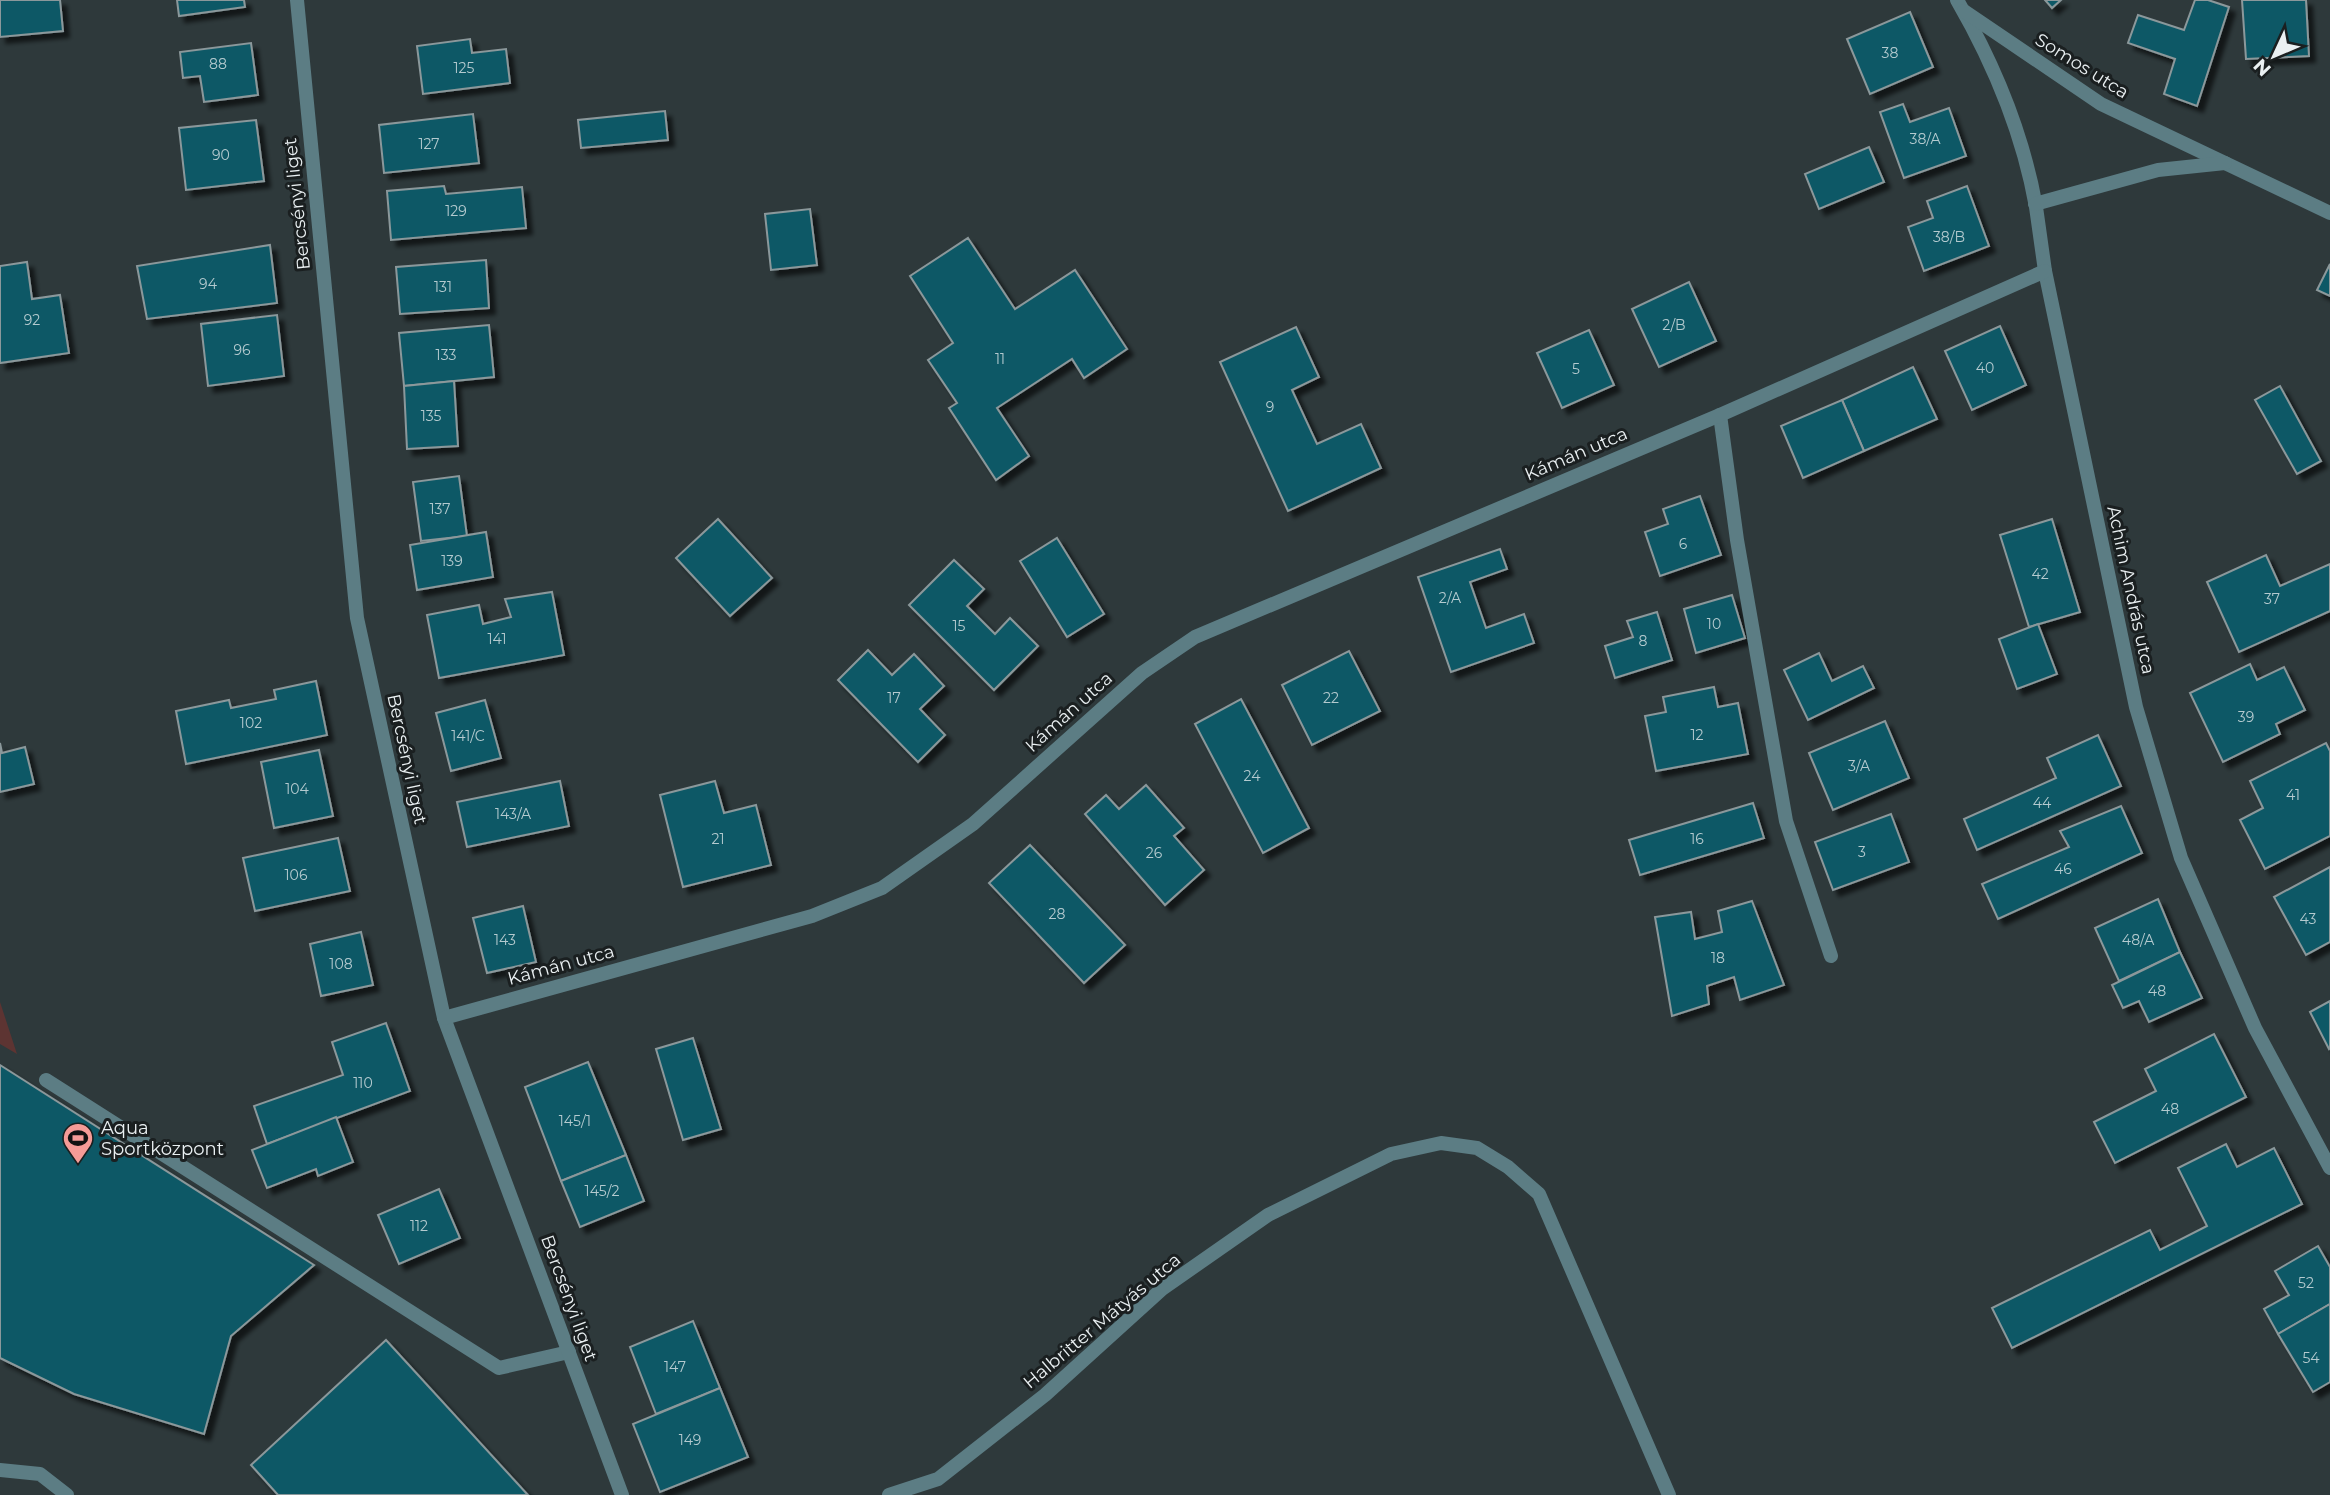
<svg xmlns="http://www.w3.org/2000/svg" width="2330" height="1495" viewBox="0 0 2330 1495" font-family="Montserrat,sans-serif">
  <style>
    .green { fill: #5d3432 }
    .building { fill: #105966; stroke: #8b989b; stroke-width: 2; filter: url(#shadow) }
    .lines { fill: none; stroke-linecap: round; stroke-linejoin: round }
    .lane { stroke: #5c7d84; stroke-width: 14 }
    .street { stroke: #5c7d84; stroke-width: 14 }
    .labels { text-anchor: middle; stroke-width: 6; stroke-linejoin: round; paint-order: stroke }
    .number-label { font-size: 14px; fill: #b4cacf }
    .street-label { font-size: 18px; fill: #eaf0f2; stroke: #1a1f20 }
    .poi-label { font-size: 18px; fill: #eaf0f2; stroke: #1a1f20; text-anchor: start }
  </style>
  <defs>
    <filter id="shadow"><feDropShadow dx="6" dy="6" stdDeviation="2" flood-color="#0009"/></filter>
  </defs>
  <rect width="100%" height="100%" fill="#2e393b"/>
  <polygon class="green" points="0,1002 17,1054 0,1044"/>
  <g class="building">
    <polygon points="0,0 60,0 63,31 0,37"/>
    <polygon points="177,0 244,0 245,7 179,16"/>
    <polygon points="2045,0 2061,0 2052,8"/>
    <polygon points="2195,0 2208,0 2229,7 2197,106 2164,94 2175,59 2128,43 2138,15 2184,30"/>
    <polygon points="2242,0 2306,0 2309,56 2246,59"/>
    <polygon points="1910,12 1933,67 1870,94 1847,39"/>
    <polygon points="470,39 472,53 506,49 510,83 423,94 417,46"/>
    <polygon points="251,43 258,95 204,102 200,76 183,78 180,52"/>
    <polygon points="1903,104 1910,122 1949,108 1966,156 1904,178 1880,112"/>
    <polygon points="665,111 668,140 581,148 578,120"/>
    <polygon points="473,114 479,163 384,173 379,125"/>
    <polygon points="256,120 264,181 186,190 179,128"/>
    <polygon points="1869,147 1884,182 1819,209 1805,174"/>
    <polygon points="444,186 446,194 522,187 526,228 391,240 387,191"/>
    <polygon points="1967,186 1989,246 1924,271 1908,227 1933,218 1927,201"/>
    <polygon points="810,209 817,265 771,270 765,214"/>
    <polygon points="968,238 1015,309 1075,270 1127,349 1084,378 1072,359 997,408 1029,456 996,480 949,408 957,403 928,360 953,343 910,276"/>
    <polygon points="270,245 277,303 147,319 137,266"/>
    <polygon points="486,260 489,308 400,314 396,267"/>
    <polygon points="27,262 32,299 60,295 69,353 0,363 0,266"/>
    <polygon points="2330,264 2330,296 2317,290"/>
    <polygon points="1689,282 1716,341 1659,367 1632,309"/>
    <polygon points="277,315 284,376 208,386 201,324"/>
    <polygon points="489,325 494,377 404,386 399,333"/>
    <polygon points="2000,326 2026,385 1972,410 1945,351"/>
    <polygon points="1296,327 1319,377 1292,390 1317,444 1361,424 1381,468 1288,511 1220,362"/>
    <polygon points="1589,330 1614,385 1562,408 1537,353"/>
    <polygon points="1913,367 1937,419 1864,451 1842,400"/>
    <polygon points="454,381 458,446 407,449 404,386"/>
    <polygon points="2280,386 2321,461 2297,474 2255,400"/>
    <polygon points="1842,400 1864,451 1803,478 1781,426"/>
    <polygon points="459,476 467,536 421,541 413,482"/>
    <polygon points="1700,496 1721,555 1660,576 1645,532 1668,524 1663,509"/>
    <polygon points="718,519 772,578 730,616 676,558"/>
    <polygon points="2052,519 2080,612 2029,627 2000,535"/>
    <polygon points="486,532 493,577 417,590 410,545"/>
    <polygon points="1057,538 1104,614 1067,637 1020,561"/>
    <polygon points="1500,549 1507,569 1470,582 1486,628 1524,614 1534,643 1451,672 1418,577"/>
    <polygon points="2266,555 2280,586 2330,564 2330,611 2239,652 2207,582"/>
    <polygon points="954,560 984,589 967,606 995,634 1010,618 1038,646 994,690 909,605"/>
    <polygon points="552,592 564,655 439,678 427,615 479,605 483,624 511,617 505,599"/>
    <polygon points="1732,595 1745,638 1696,653 1684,609"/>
    <polygon points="1657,612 1672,660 1615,678 1605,646 1633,637 1627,621"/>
    <polygon points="2038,624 2057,674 2017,689 1999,639"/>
    <polygon points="868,650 892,675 914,654 944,686 920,709 945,735 918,762 838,680"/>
    <polygon points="1349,651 1380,711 1312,745 1282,685"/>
    <polygon points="1819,653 1832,681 1863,666 1874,688 1808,720 1784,670"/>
    <polygon points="2250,664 2257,680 2284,667 2305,710 2276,724 2280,734 2223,762 2190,693"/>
    <polygon points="316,681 327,735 186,764 176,711 229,700 231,708 276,699 274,690"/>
    <polygon points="1714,687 1718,707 1738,703 1748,754 1656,771 1645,716 1666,712 1663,697"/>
    <polygon points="1241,699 1309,828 1263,853 1195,724"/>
    <polygon points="485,700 501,758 451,771 436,713"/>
    <polygon points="1885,721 1909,778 1833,810 1809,753"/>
    <polygon points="2098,735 2121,786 1977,850 1964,819 2056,778 2047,758"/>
    <polygon points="0,743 2,753 25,747 34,784 0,792"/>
    <polygon points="2326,743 2330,751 2330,836 2265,869 2240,820 2263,808 2250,781"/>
    <polygon points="319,750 333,816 274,828 261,762"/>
    <polygon points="560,781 569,826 467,847 457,802"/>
    <polygon points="715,781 724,813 756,805 771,865 683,887 660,795"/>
    <polygon points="1146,785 1184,828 1174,836 1204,870 1165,905 1085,814 1106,795 1119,809"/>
    <polygon points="1753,803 1764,838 1640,875 1629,840"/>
    <polygon points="2121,806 2142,853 1998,919 1982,884 2069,847 2060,831"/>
    <polygon points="1891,814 1909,862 1833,890 1815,842"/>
    <polygon points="338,838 350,891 255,911 243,858"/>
    <polygon points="1030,845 1125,945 1084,983 989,883"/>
    <polygon points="2330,867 2330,942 2306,955 2274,897"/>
    <polygon points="2158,899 2180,952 2119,981 2095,928"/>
    <polygon points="1752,901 1784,985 1740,1000 1734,977 1707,986 1709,1004 1672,1016 1655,917 1691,912 1695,939 1722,932 1718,911"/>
    <polygon points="523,906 536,962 487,973 473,918"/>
    <polygon points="361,932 373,985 321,996 310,944"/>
    <polygon points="2180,952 2202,998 2149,1022 2139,1001 2123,1008 2112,985"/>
    <polygon points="2330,1001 2330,1048 2329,1049 2310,1012"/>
    <polygon points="386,1023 410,1091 267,1144 254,1106 343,1075 332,1042"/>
    <polygon points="2214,1034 2246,1097 2115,1163 2094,1122 2156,1091 2145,1069"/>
    <polygon points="693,1038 721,1129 683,1140 656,1049"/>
    <polygon points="588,1062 626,1155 561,1181 525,1087"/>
    <polygon points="0,1065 314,1265 231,1336 204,1434 74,1394 0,1358"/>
    <polygon points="336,1117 353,1162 318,1176 316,1169 267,1188 252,1150"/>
    <polygon points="2226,1144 2237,1167 2274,1148 2302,1204 2012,1348 1992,1308 2150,1230 2160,1250 2207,1226 2178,1168"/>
    <polygon points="626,1155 644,1201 580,1227 561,1181"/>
    <polygon points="439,1189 460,1238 399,1264 378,1215"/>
    <polygon points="2318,1246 2330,1267 2330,1304 2278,1334 2264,1309 2289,1295 2275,1271"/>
    <polygon points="2330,1304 2330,1382 2313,1392 2278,1334"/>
    <polygon points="693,1321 720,1388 656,1414 630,1347"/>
    <polygon points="386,1340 528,1495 278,1495 251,1465"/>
    <polygon points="720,1388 748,1457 660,1492 633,1424"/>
  </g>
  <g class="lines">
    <g class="lane">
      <polyline points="46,1080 499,1368 569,1352"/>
      <polyline points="0,1470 40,1474 67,1495"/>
    </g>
    <g class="street">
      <polyline points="297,0 357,618 444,1018 622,1495"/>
      <path d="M1957 0C1994 64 2023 134 2036 207 2039 228 2042 250 2045 271L2136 707 2181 858 2255 1028 2330 1168"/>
      <polyline points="1964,11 2101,104 2330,213"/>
      <polyline points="2035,204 2158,170 2225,163"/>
      <polyline points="1720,415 1737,540 1786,821 1831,956"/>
      <polyline points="444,1018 812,916 882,888 973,824 1142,673 1195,637 1720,415 2045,271"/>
      <polyline points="889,1495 938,1479 1045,1395 1162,1289 1268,1215 1391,1154 1441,1143 1477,1148 1508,1167 1539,1194 1669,1495"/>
    </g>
  </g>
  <defs>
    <g id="stadium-pin" transform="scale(1.575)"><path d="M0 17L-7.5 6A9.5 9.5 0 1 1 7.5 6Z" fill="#f59b97" stroke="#1a1f20"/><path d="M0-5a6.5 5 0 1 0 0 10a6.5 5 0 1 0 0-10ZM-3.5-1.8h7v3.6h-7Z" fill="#111"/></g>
  </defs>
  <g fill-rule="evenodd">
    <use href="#stadium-pin" x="78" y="1138"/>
  </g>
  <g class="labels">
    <g class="number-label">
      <text x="1890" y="58">38</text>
      <text x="218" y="69">88</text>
      <text x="464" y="73">125</text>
      <text x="1925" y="144">38/A</text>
      <text x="429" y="149">127</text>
      <text x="221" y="160">90</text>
      <text x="456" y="216">129</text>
      <text x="1949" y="242">38/B</text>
      <text x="208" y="289">94</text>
      <text x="443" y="292">131</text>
      <text x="32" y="325">92</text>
      <text x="1674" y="330">2/B</text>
      <text x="242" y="355">96</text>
      <text x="446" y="360">133</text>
      <text x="1000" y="364">11</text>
      <text x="1985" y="373">40</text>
      <text x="1576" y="374">5</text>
      <text x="1270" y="412">9</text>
      <text x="431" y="421">135</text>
      <text x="440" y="514">137</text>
      <text x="1683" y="549">6</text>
      <text x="452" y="566">139</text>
      <text x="2040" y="579">42</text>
      <text x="1450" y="603">2/A</text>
      <text x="2272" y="604">37</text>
      <text x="1714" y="629">10</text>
      <text x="959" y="631">15</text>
      <text x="497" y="644">141</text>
      <text x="1643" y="646">8</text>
      <text x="894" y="703">17</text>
      <text x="1331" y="703">22</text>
      <text x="2246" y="722">39</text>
      <text x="251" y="728">102</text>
      <text x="1697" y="740">12</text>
      <text x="468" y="741">141/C</text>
      <text x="1859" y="771">3/A</text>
      <text x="1252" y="781">24</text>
      <text x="297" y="794">104</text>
      <text x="2293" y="800">41</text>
      <text x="2042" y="808">44</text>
      <text x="513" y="819">143/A</text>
      <text x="718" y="844">21</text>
      <text x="1697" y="844">16</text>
      <text x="1862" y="857">3</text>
      <text x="1154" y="858">26</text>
      <text x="2063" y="874">46</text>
      <text x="296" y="880">106</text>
      <text x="1057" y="919">28</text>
      <text x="2308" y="924">43</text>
      <text x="505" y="945">143</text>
      <text x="2138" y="945">48/A</text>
      <text x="1718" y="963">18</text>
      <text x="341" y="969">108</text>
      <text x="2157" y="996">48</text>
      <text x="363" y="1088">110</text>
      <text x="2170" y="1114">48</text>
      <text x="575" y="1126">145/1</text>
      <text x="602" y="1196">145/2</text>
      <text x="419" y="1231">112</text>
      <text x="2306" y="1288">52</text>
      <text x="2311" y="1363">54</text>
      <text x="675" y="1372">147</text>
      <text x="690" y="1445">149</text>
    </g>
    <g class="street-label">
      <text transform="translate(2082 66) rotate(32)" y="6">Somos utca</text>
      <text transform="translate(297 204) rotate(-96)" y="6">Bercsényi liget</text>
      <text transform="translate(1576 454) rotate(-23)" y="6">Kámán utca</text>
      <text transform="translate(2131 590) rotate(78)" y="6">Achim András utca</text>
      <text transform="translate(1069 712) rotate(-42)" y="6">Kámán utca</text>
      <text transform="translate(407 759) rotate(78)" y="6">Bercsényi liget</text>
      <text transform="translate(561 965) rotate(-15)" y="6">Kámán utca</text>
      <text transform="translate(569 1298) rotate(70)" y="6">Bercsényi liget</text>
      <text transform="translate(1102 1321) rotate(-40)" y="6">Halbritter Mátyás utca</text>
    </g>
    <g class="poi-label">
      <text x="101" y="1134">Aqua<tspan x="101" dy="21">Sportközpont</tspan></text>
    </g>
  </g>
  <g transform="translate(2274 56) rotate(226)" stroke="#1a1f20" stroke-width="5" paint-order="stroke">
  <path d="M0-5L12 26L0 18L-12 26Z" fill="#eaf0f2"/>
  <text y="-10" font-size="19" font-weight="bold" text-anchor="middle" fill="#eaf0f2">N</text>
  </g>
</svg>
